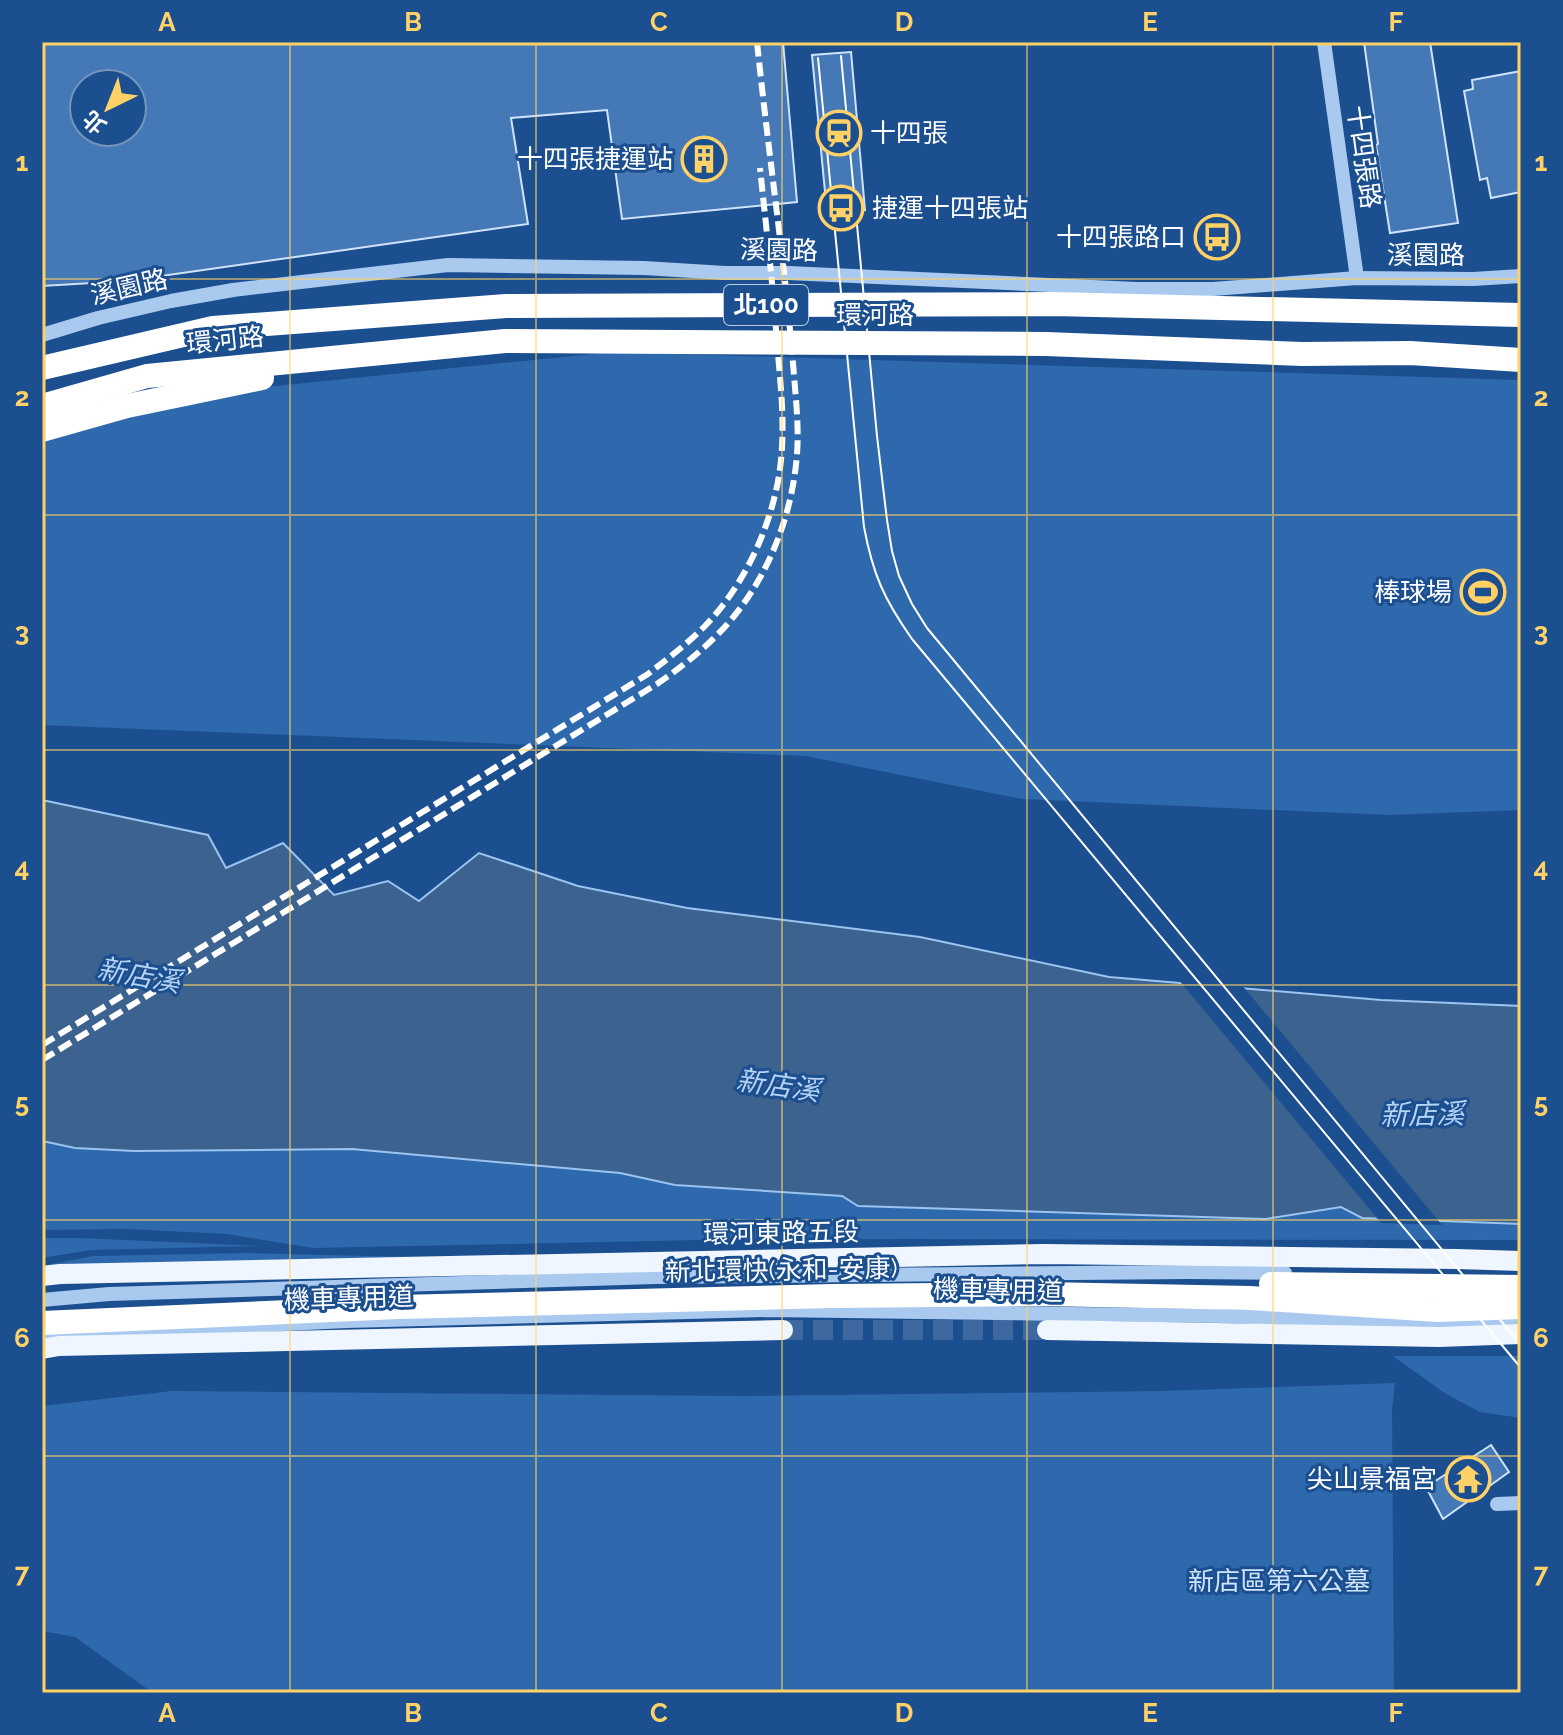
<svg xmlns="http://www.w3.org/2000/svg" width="1563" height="1735" viewBox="0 0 1563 1735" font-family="Raleway,'Noto Sans TC',sans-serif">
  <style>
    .green { fill: #2e69ad }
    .water { fill: #3c6290; stroke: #9cc4f0; stroke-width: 2 }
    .pier { fill: #1b4f8f }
    .building { fill: #4478b7; stroke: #cfe3fa; stroke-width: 2; fill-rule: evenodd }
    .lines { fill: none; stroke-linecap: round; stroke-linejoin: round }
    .major-tunnel { stroke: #3d69a0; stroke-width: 20; stroke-dasharray: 20 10; stroke-linecap: butt }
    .minor { stroke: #a9c9ee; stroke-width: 14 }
    .major { stroke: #f0f6ff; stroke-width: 20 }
    .highway { stroke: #fff; stroke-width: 24 }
    .tram { stroke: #fff; stroke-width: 2 }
    .rail { stroke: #fff; stroke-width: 6; stroke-dasharray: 14 6; stroke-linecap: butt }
    .grid { fill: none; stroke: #ffd166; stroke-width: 2; stroke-opacity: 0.55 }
    .labels { text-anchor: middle; stroke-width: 6; stroke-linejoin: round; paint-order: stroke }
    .shield { fill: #1b4f8f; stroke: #bbcadd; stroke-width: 2 }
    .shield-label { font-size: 24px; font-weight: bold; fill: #fff }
    .poi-label { font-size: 26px; fill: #fff; stroke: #1b4f8f; text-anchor: end }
    .street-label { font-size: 26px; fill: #fff; stroke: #1b4f8f }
    .park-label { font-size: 26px; fill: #cfe3fa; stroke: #1b4f8f }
    .water-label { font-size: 28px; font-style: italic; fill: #b5d3f5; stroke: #1b4f8f }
    .neatline { fill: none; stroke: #ffd166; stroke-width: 3 }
    .grid-label { font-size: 26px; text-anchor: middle; font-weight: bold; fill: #ffd166 }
  </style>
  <rect width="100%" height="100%" fill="#1b4f8f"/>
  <g class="green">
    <polygon points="613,352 1521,380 1521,810 1388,815 1022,799 806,756 42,725 42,440 121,418 265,387"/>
    <polygon points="42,1141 75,1148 134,1151 352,1149 620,1173 675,1185 842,1196 858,1206 1265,1219 1341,1207 1362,1218 1521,1224 1521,1240 749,1239 313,1248 227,1234 127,1229 42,1230"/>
    <polygon points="42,1238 79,1238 260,1246 91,1250 42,1258"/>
    <polygon points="248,1253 413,1257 42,1266 93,1256"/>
    <polygon points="1393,1356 1521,1356 1521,1418 1480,1412 1446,1394"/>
    <polygon points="1395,1383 1392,1409 1394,1693 153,1693 75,1637 42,1631 42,1406 172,1391 742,1396 1162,1391"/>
  </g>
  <polygon class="water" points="42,800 208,835 226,868 283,843 334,895 388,881 419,901 479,853 578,886 687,908 920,937 1109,977 1381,1000 1521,1006 1521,1224 1362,1218 1341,1207 1265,1219 858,1206 842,1196 675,1185 620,1173 352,1149 134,1151 75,1148 42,1141"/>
  <polygon class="pier" points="1178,979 1241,984 1442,1225 1381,1223"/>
  <g class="building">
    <path d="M42 42H783L797 202 622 219 607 110 511 118 528 224 126 281 42 286ZM84 84H132V132H84Z"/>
    <polygon points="1364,42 1430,42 1458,223 1390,233 1376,145 1378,144"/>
    <polygon points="851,52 865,210 827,213 812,55"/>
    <polygon points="1521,71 1521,192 1491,198 1487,178 1480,180 1464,91 1473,89 1472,80"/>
    <polygon points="1491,1445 1509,1472 1443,1519 1426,1487"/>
  </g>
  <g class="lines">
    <polyline class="major-tunnel" points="783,1330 1047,1330"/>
    <g class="minor">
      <polyline points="1324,42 1357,278"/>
      <polyline points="42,335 98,318 171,301 233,290 448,265 644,268 725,273 788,273 1136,289 1213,289 1357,278 1473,279 1521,276"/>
      <polyline points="42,1300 109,1294 655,1277 1189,1272 1285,1273"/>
      <polyline points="42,1336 347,1321 767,1310 1222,1316 1438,1322 1521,1320"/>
      <polyline points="1497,1504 1521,1503"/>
    </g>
    <g class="major">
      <polyline points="42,1276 60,1274 1044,1254 1457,1259 1521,1261"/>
      <polyline points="1047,1330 1439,1337 1521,1334"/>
      <polyline points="42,1349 59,1346 783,1330"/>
    </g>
    <g class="highway">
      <polyline points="42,368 213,328 506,306 1054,304 1521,315"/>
      <polyline points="42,406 147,376 505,341 1046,344 1302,354 1410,353 1521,360"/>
      <polyline points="42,430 127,406 262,378"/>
      <polyline points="1271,1284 1521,1287"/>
      <polyline points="42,1323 399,1307 833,1296 1043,1294 1250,1298 1438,1310 1521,1307"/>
    </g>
    <g class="tram">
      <polyline points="841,56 877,436 887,520 892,551 899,576 912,604 927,628 1521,1345"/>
      <path d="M818 58 864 527C873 575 884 599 912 639L1521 1368"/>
    </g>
    <g class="rail">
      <path d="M42 1045 648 674C667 659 686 645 704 627 749 581 779 511 782 447 784 412 780 378 777 343 773 285 766 226 760 168"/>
      <path d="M42 1060 657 684C677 670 696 656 714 638 763 591 792 521 797 454 799 427 796 401 794 375 791 340 788 306 784 272 775 195 765 119 757 42"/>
    </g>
  </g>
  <path class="grid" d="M290 42V1693M536 42V1693M782 42V1693M1027 42V1693M1273 42V1693M42 279H1521M42 515H1521M42 750H1521M42 985H1521M42 1220H1521M42 1456H1521"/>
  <defs>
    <g id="station-ring" transform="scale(2.3)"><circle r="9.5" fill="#1b4f8f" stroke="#ffd166" stroke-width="1.5"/><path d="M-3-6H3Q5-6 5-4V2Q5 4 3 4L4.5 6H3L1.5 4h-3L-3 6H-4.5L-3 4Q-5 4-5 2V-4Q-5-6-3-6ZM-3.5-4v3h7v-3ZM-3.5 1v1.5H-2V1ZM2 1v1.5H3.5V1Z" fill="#ffd166"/></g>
    <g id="building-ring" transform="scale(2.3)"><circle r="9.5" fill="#1b4f8f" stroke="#ffd166" stroke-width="1.5"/><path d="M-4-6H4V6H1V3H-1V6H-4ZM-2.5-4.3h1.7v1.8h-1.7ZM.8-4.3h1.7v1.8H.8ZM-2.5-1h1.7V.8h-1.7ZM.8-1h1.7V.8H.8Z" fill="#ffd166"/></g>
    <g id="bus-ring" transform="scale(2.3)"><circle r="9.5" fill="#1b4f8f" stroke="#ffd166" stroke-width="1.5"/><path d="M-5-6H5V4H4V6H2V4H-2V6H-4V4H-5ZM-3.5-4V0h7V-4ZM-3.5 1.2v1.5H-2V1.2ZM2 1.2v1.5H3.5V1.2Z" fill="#ffd166"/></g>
    <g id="stadium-ring" transform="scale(2.3)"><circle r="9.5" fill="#1b4f8f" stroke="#ffd166" stroke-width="1.5"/><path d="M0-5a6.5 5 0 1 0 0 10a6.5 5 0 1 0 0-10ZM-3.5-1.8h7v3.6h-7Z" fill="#ffd166"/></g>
    <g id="temple-ring" transform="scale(2.3)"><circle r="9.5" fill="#1b4f8f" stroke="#ffd166" stroke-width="1.5"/><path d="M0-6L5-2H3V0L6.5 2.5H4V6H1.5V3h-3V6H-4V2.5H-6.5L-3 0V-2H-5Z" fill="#ffd166"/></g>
  </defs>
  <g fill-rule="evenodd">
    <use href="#station-ring" x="839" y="133"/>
    <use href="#building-ring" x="704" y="159"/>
    <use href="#bus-ring" x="841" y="208"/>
    <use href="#bus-ring" x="1217" y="237"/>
    <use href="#stadium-ring" x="1483" y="592"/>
    <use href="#temple-ring" x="1468" y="1479"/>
  </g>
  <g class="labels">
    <rect class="shield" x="724" y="285" width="84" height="40" rx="6"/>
    <g class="shield-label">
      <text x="766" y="313">北100</text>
    </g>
    <g class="poi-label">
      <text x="870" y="142" text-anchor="start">十四張</text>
      <text x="673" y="168">十四張捷運站</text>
      <text x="872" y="217" text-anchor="start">捷運十四張站</text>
      <text x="1186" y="246">十四張路口</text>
      <text x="1452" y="601">棒球場</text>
      <text x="1437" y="1488">尖山景福宮</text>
    </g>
    <g class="street-label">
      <text transform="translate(1364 157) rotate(82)" y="9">十四張路</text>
      <text transform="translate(779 250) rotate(1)" y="9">溪園路</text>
      <text x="1426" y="264">溪園路</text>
      <text transform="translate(129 287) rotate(-13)" y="9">溪園路</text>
      <text x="875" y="324">環河路</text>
      <text transform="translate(225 340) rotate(-6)" y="9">環河路</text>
      <text transform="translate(781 1233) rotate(-1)" y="9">環河東路五段</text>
      <text transform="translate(781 1270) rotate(-1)" y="9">新北環快(永和-安康)</text>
      <text transform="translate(998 1290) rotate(1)" y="9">機車專用道</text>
      <text transform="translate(349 1298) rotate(-2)" y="9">機車專用道</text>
    </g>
    <g class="park-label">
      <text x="1279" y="1590">新店區第六公墓</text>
    </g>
    <g class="water-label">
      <text transform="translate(139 975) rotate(10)" y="10">新店溪</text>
      <text transform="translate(778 1085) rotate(8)" y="10">新店溪</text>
      <text transform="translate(1422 1114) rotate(-1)" y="10">新店溪</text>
    </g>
  </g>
  <rect width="1563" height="1735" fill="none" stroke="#1b4f8f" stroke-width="88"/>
  <g transform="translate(108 108) rotate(223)"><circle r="38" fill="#1b4f8f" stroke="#7695bc" stroke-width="2"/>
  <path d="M0-6L14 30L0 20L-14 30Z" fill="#ffd166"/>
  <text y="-12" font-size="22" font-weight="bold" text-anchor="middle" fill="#ffffff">北</text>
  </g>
  <rect x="44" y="44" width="1475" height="1647" class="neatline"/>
  <g class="grid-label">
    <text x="167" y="31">A</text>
    <text x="413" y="31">B</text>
    <text x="659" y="31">C</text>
    <text x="904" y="31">D</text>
    <text x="1150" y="31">E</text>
    <text x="1396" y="31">F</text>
    <text x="22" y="171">1</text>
    <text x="1541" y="171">1</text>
    <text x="22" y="406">2</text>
    <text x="1541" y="406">2</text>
    <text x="22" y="641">3</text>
    <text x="1541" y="641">3</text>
    <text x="22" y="877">4</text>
    <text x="1541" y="877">4</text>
    <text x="22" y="1112">5</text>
    <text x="1541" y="1112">5</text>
    <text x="22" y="1347">6</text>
    <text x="1541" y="1347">6</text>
    <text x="22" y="1582">7</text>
    <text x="1541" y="1582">7</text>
    <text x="167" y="1722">A</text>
    <text x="413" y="1722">B</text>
    <text x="659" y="1722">C</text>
    <text x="904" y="1722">D</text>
    <text x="1150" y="1722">E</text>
    <text x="1396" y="1722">F</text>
  </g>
</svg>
